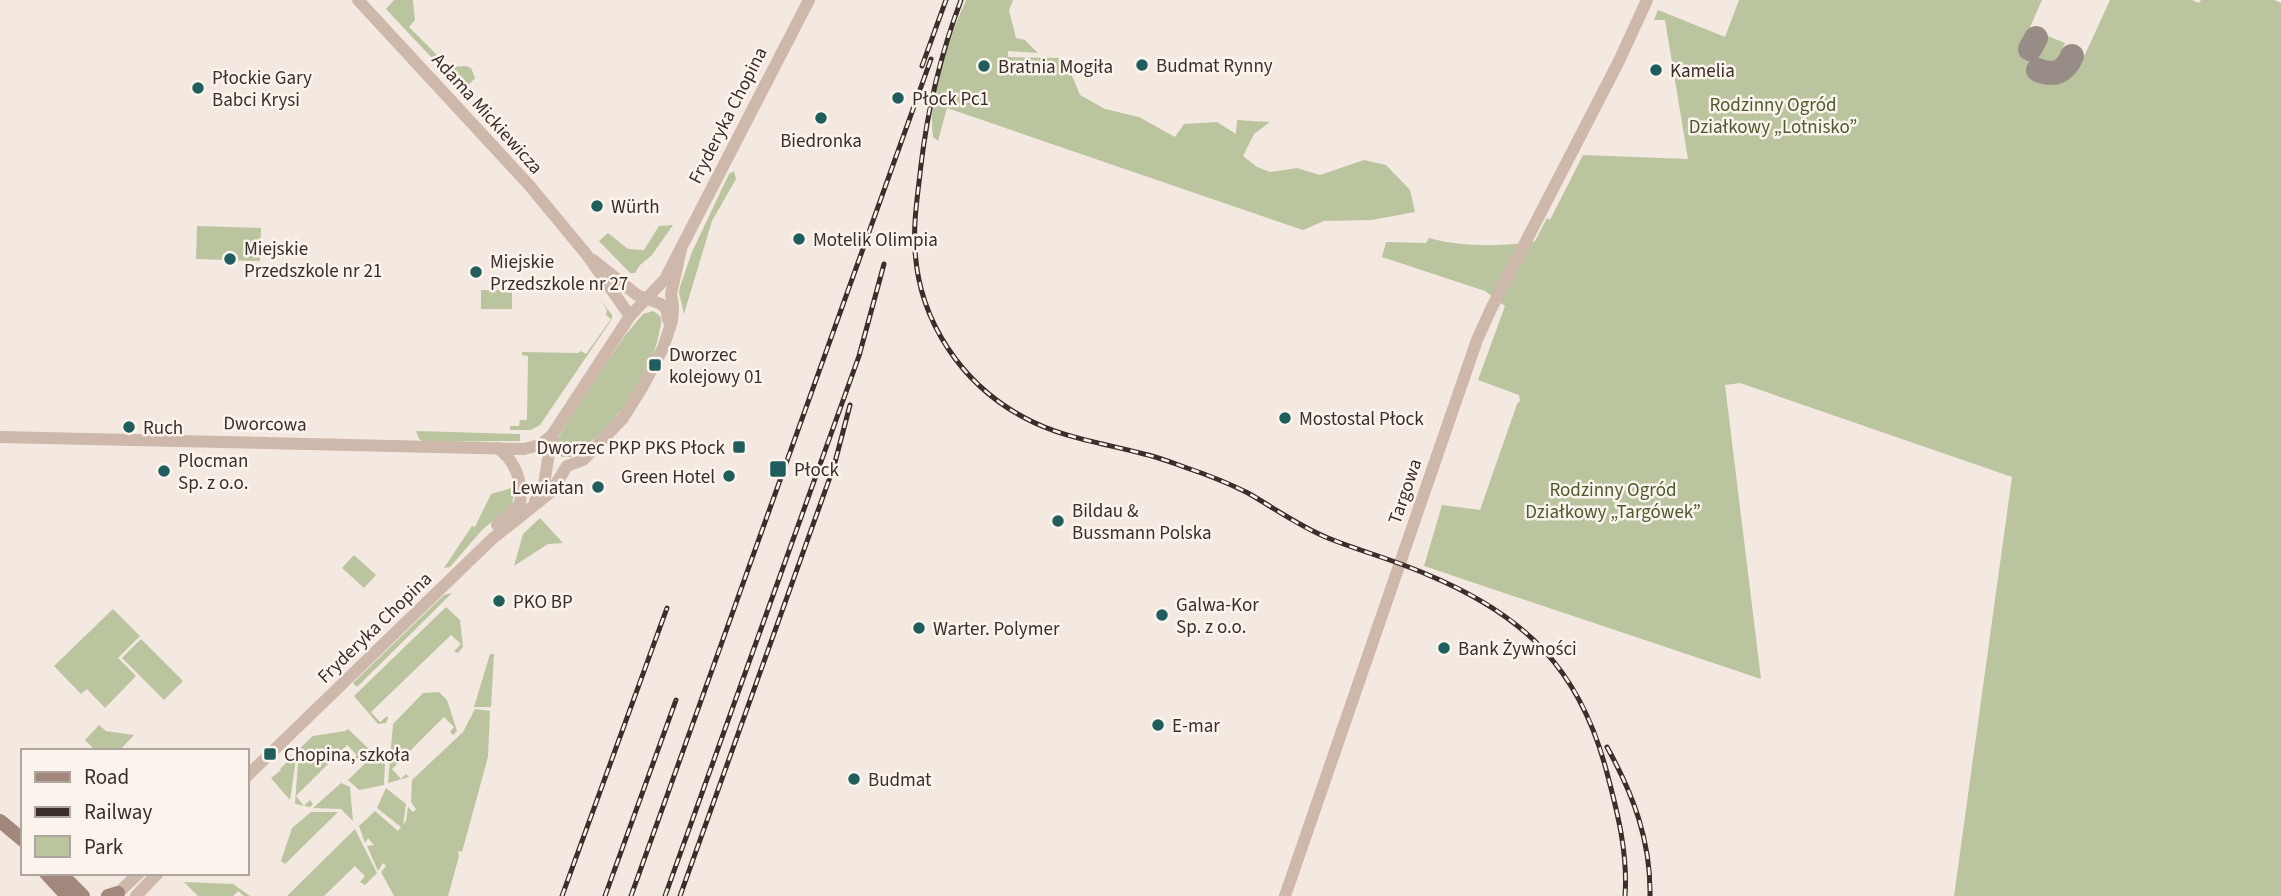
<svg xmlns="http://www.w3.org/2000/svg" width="2281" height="896" viewBox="0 0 2281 896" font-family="'Source Sans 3',sans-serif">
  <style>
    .green { fill: #bac49f }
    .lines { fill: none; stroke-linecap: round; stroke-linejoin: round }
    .taxiway { stroke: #988c86; stroke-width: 24 }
    .tertiary { stroke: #cdb8ab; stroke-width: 12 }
    .secondary { stroke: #a1877c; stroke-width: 14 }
    .rail-casing { stroke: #3b2e2b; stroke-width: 5 }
    .rail { stroke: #fbf4ed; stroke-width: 2.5; stroke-dasharray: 8; stroke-linecap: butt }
    .poi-dot { fill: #1f5e5d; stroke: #fbf4ed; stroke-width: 2.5 }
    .labels { text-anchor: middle; stroke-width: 5; stroke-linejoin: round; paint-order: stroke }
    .poi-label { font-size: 19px; fill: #3b2e2b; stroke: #fbf4ed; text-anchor: start }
    .park-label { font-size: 19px; fill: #4d5a2e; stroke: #fbf4ed }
    .street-label { font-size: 19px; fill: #3b2e2b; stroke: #fbf4ed }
  </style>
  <rect width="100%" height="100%" fill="#f4e9e0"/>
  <g class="green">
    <polygon points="394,0 413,0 415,20 409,27 449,67 466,66 471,68 475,78 466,88 460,88 386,9"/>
    <path d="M966 0H1013L1009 10 1016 38 1025 40 1038 53 1008 51V57L1061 58 1070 71 1080 95 1105 109 1139 117 1175 137 1184 124 1217 122 1236 134 1237 120 1270 122 1254 134 1243 156 1257 167 1270 172 1297 168 1320 175 1364 160 1386 165 1410 190 1415 212 1372 220 1324 221 1303 230 947 108 938 141 933 137C927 94 949 40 966 0Z"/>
    <path d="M1739 0H2042L2027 34 2045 42 2048 36 2065 43 2061 52 2082 61 2110 0H2192L2199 3 2201 0H2274L2281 3V896H1954L2012 477 1740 383 1725 385 1761 679 1424 566 1442 505 1480 510 1517 404 1520 401 1519 395 1478 380 1505 306 1485 291 1382 257 1386 242 1426 243 1429 238C1462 247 1501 247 1535 241L1547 218 1550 220 1583 155 1688 159 1665 20H1654L1658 10 1725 37Z"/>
    <polygon points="734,171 736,179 712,221 684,314 679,293 680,287 692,252 729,174"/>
    <polygon points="673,225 652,255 640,265 635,273 630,273 599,241 608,233 628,249 644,250 659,226"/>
    <polygon points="197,226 261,228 260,261 196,259"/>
    <rect x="481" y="290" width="31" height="19"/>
    <polygon points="600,299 612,315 612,319 540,425 531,430 510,430 510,426 519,426 520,420 527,420 528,356 522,355 522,352 578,353 581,351 586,354 611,319 606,315 607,310"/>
    <path d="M653 311C665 317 661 323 659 334 649 381 611 431 571 457H562L555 453 554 444 588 389 627 333 643 314Z"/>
    <polygon points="416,431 520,434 520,441 425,442 419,439"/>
    <polygon points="515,487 512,505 482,530 450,567 444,568 472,526 475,527 491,494"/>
    <polygon points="540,518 563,543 548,544 514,566 523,534"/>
    <polygon points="354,555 376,575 364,588 342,568"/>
    <polygon points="452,593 357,687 353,683 444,595"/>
    <polygon points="446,607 460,620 463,647 458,653 454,651 461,644 451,635 371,712 380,722 387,716 388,718 386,723 378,724 354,696"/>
    <polygon points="113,609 140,636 118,658 136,676 105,708 87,689 81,694 54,666"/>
    <polygon points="141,639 183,681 164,700 122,658"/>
    <polygon points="490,654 494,654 491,707 474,707"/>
    <polygon points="439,692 447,700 457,731 453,735 450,732 454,727 444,717 392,769 401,779 406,774 409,777 388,783 393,724 423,693"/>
    <polygon points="475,709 490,711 488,757 462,852 458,851 459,856 448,896 394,896 381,872 386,866 383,863 378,871 367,846 374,845 368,838 365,843 359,826 375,811 398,831 401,827 377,808 386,788 406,804 403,825 406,821 408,807 413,812 416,809 411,802 412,780 463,732"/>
    <polygon points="99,725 106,731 134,735 119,751 96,751 85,740"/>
    <polygon points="348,729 370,750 354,763 351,761 357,755 347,745 296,796 304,806 310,800 313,804 310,807 295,804 299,749 313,736 345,731"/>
    <polygon points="379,750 385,762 384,785 359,790 348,780"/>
    <polygon points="297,752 290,800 271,778 281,770 280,769"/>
    <polygon points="341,783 350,787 353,821 341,809 313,808"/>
    <polygon points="311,812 338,812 285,864 281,861 292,828"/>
    <polygon points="355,829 377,873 365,885 360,882 365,876 355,866 324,896 287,896"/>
    <polygon points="184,882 233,884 250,896 244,896 238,891 233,896 198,896"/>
  </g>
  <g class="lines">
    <g class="taxiway">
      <polyline points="2030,49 2036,38"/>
      <path d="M2038 70C2054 77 2065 72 2072 56"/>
    </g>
    <g class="tertiary">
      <polyline points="358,0 529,185 587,255 630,316"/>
      <polyline points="593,260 637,295 661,304 666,308 668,320"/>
      <polyline points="0,437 524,449 540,445 552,435"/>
      <polyline points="535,501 544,484 552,435 630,316 665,279 809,0"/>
      <path d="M497 525 520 504C523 484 516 460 497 448"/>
      <polyline points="247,776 492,539 551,492 567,466 583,460 623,418 643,386 663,348 672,321 673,306 671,294 681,249"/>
      <polyline points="115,896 139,873"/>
      <polyline points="136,896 158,873"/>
      <polyline points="1285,896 1477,340 1491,309 1619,61 1647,0"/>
    </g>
    <g class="secondary">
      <polyline points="0,821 23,840"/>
      <polyline points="46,873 67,896"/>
      <polyline points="60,873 83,896"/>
      <polyline points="108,896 118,893"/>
    </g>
    <g class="rail-casing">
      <g id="rail">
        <path d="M961 0C940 56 928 106 921 165 918 193 913 222 915 250 919 321 962 385 1025 418 1062 438 1103 443 1144 454 1158 457 1173 463 1187 468 1208 475 1228 483 1248 493 1274 508 1299 526 1328 538 1360 551 1394 560 1426 574 1525 615 1580 669 1607 773 1618 814 1628 854 1625 896"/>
        <polyline points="922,66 946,0"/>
        <path d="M1607 747C1633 794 1651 841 1650 896"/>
        <polyline points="562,896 667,608"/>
        <polyline points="605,896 676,700"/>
        <polyline points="631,896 931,59"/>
        <polyline points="665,896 859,356 884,264"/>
        <polyline points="680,896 834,466 850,405"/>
      </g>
    </g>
    <use href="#rail" class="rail"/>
  </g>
  <g class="poi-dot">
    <circle cx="1142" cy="65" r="7"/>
    <circle cx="984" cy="66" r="7"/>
    <circle cx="1656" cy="70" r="7"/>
    <circle cx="198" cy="88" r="7"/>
    <circle cx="898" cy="98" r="7"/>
    <circle cx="821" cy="118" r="7"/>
    <circle cx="597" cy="206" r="7"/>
    <circle cx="799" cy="239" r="7"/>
    <circle cx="230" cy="259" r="7"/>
    <circle cx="476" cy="272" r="7"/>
    <rect x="648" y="358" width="14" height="14" rx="3.5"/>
    <circle cx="1285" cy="418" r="7"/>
    <circle cx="129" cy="427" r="7"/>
    <rect x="732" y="440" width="14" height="14" rx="3.5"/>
    <rect x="769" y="460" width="18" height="18" rx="3.5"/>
    <circle cx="164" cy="471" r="7"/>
    <circle cx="729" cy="476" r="7"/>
    <circle cx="598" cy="487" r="7"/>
    <circle cx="1058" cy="521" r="7"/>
    <circle cx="499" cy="601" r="7"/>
    <circle cx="1162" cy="615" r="7"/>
    <circle cx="919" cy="628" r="7"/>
    <circle cx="1444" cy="648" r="7"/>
    <circle cx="1158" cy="725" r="7"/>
    <rect x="263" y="747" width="14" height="14" rx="3.5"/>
    <circle cx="854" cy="779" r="7"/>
  </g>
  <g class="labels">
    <g class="poi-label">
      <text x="1156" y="72">Budmat Rynny</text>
      <text x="998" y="73">Bratnia Mogiła</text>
      <text x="1670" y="77">Kamelia</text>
      <text x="212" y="84">Płockie Gary<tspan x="212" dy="22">Babci Krysi</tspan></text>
      <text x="912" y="105">Płock Pc1</text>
      <text x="821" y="147" text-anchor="middle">Biedronka</text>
      <text x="611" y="213">Würth</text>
      <text x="813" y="246">Motelik Olimpia</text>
      <text x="244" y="255">Miejskie<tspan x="244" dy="22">Przedszkole nr 21</tspan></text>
      <text x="490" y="268">Miejskie<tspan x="490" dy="22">Przedszkole nr 27</tspan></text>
      <text x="669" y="361">Dworzec<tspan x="669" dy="22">kolejowy 01</tspan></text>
      <text x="1299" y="425">Mostostal Płock</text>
      <text x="143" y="434">Ruch</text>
      <text x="725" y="454" text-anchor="end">Dworzec PKP PKS Płock</text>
      <text x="178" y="467">Plocman<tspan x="178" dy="22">Sp. z o.o.</tspan></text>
      <text x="794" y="476">Płock</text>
      <text x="715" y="483" text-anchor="end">Green Hotel</text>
      <text x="584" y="494" text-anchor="end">Lewiatan</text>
      <text x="1072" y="517">Bildau &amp;<tspan x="1072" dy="22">Bussmann Polska</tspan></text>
      <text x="513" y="608">PKO BP</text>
      <text x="1176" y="611">Galwa-Kor<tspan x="1176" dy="22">Sp. z o.o.</tspan></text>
      <text x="933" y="635">Warter. Polymer</text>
      <text x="1458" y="655">Bank Żywności</text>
      <text x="1172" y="732">E-mar</text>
      <text x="284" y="761">Chopina, szkoła</text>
      <text x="868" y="786">Budmat</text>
    </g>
    <g class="park-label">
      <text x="1773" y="111">Rodzinny Ogród<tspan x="1773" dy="22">Działkowy „Lotnisko”</tspan></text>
      <text x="1613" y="496">Rodzinny Ogród<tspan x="1613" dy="22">Działkowy „Targówek”</tspan></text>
    </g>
    <g class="street-label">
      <text transform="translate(488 113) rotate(48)" y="7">Adama Mickiewicza</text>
      <text transform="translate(727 115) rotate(-63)" y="7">Fryderyka Chopina</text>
      <text transform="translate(265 423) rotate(1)" y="7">Dworcowa</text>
      <text transform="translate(1404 491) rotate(-71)" y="7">Targowa</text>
      <text transform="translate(374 627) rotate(-44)" y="7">Fryderyka Chopina</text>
    </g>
  </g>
  <rect x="21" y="749" width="228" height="126" fill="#fbf4ed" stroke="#aea59f" stroke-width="2"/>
  <rect x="35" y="772" width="35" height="10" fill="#a1877c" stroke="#aea59f" stroke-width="2"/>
  <text x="84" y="784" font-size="21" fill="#3b2e2b">Road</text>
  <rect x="35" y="807" width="35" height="10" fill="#3b2e2b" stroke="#aea59f" stroke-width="2"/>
  <text x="84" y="819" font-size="21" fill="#3b2e2b">Railway</text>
  <rect x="35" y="836" width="35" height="21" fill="#bac49f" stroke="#aea59f" stroke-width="2"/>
  <text x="84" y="854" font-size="21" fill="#3b2e2b">Park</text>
</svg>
